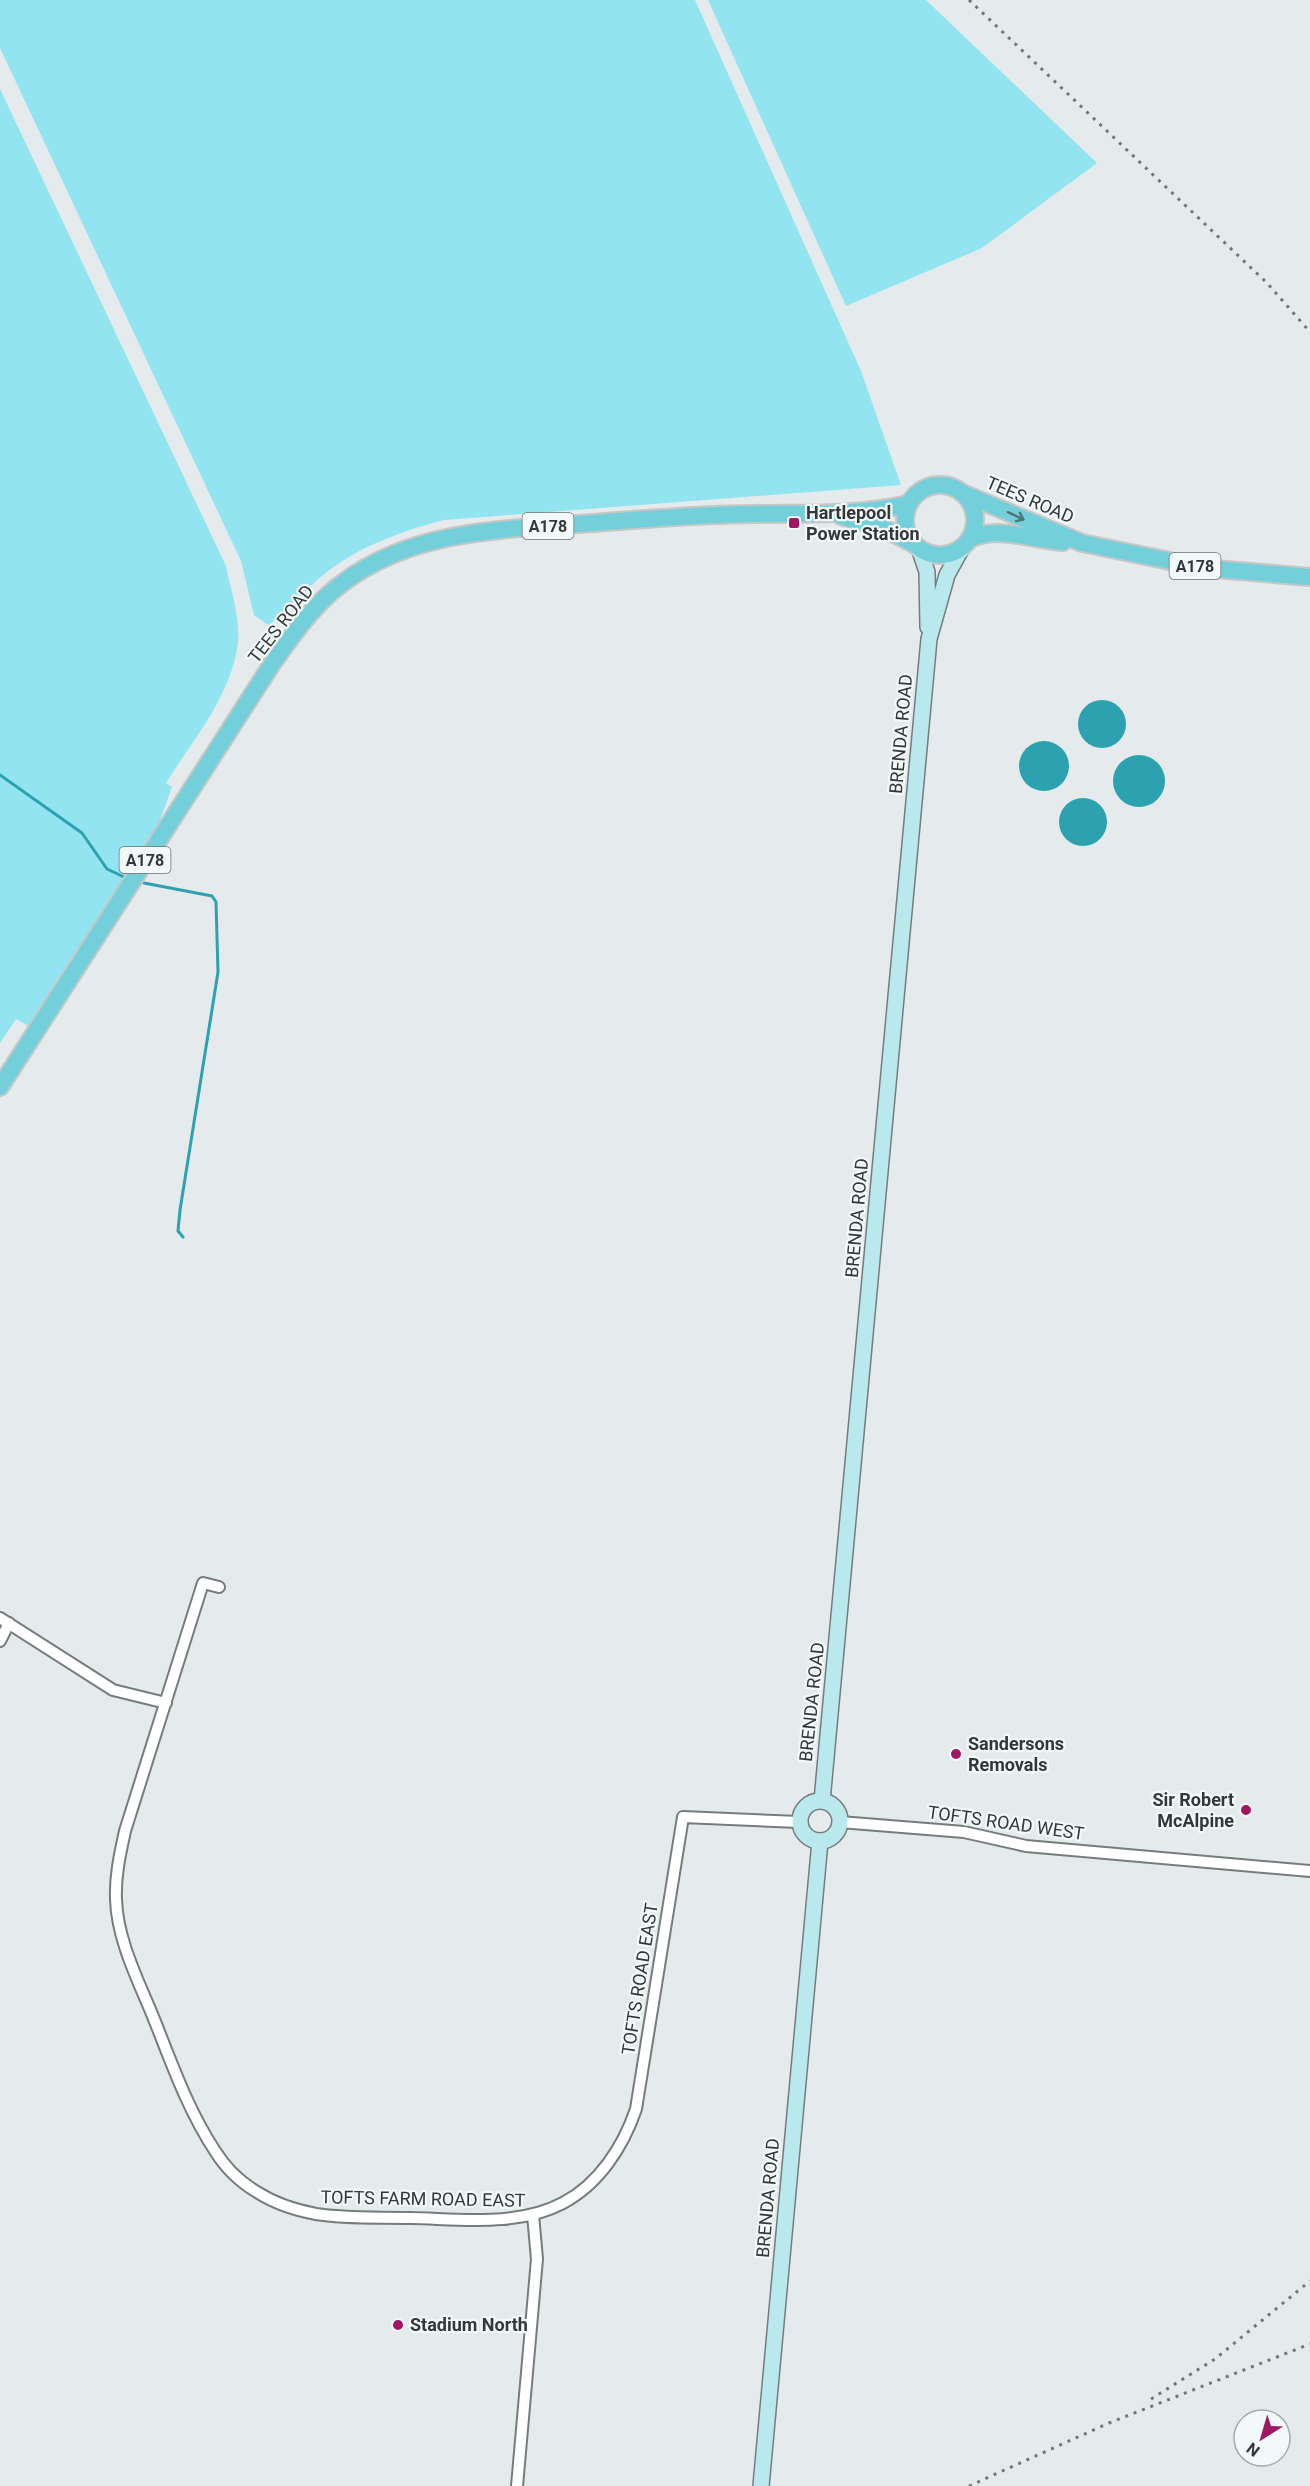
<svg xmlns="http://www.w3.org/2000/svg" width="1310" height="2486" viewBox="0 0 1310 2486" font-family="Roboto,sans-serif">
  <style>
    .green { fill: #92e5f0 }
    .water { fill: #2ca2b0 }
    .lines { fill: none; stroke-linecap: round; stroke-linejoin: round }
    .stream { stroke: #2ca2b0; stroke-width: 3 }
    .minor-casing { stroke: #767c7c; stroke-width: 14 }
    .secondary-casing { stroke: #767c7c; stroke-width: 18 }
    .primary-casing { stroke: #c6c7c7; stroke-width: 20 }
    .minor { stroke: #fff; stroke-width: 10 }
    .secondary { stroke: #b9e8ed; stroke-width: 15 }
    .primary { stroke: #73d0da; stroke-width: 16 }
    .rail { stroke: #727676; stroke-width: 3; stroke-dasharray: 3 6; stroke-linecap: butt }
    .oneway { stroke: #4d7478 }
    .poi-dot { fill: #a01864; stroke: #f2f9f9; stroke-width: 2 }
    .labels { text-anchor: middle; stroke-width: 4.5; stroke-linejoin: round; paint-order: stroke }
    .shield { fill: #f2f9f9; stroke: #6d7171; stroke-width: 1.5 }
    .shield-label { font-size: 16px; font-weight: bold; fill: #343737 }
    .street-label { font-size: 18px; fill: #343737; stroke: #f2f9f9 }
    .poi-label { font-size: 18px; font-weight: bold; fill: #343737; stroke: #f2f9f9; text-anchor: start }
  </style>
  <rect width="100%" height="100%" fill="#e5ebec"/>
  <g class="green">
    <path d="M0 0H695L861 371 901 485 444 520C398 532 352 549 316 581 299 597 289 613 268 625L254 615 241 561 0 48Z"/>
    <polygon points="708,0 926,0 1097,163 982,248 846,306"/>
    <path d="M0 89 226 566C231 591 242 623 237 649 228 700 192 741 166 783L172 787 156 831 32 1028 16 1019 0 1043Z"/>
  </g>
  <g class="water">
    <circle cx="1102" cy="724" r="24"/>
    <circle cx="1044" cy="766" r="25"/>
    <circle cx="1139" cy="781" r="26"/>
    <circle cx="1083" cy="822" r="24"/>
  </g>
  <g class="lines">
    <g class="stream">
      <polyline points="0,775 82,833 107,869 124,877"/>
      <polyline points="144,883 212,896 216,902 218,972 180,1210 178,1231 183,1237"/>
    </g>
    <g class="minor-casing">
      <g id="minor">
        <path d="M219 1587 203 1583 125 1831C120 1854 115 1876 116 1899 117 1940 139 1982 154 2019 172 2064 188 2110 215 2151 225 2167 240 2182 257 2192 274 2203 295 2210 316 2214 347 2219 379 2217 411 2218 460 2219 518 2227 563 2203 599 2184 623 2147 636 2109L683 1817 799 1822"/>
        <polyline points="0,1618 113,1690 166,1703"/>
        <polyline points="0,1641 9,1623"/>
        <polyline points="840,1822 964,1832 1026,1846 1310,1871"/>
        <polyline points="517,2486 537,2259 533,2215"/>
      </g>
    </g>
    <g class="secondary-casing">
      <g id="secondary">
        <polyline points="919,548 927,572 928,627"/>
        <polyline points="822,1801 929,639 947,575 963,546"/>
        <circle cx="820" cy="1821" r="20"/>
        <polyline points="761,2486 820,1841"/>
      </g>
    </g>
    <g class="primary-casing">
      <g id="primary">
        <circle cx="940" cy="520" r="35"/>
        <polyline points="962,493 1082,543 1204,568 1310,577"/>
        <polyline points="841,516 883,528 914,544"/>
        <path d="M970 539C999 525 1032 540 1063 542"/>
        <path d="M0 1087 272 664C289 640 307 614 329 594 399 532 490 530 578 524 637 520 696 514 755 514 806 513 858 516 908 504"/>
      </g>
    </g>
    <use href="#minor" class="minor"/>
    <use href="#secondary" class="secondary"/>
    <use href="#primary" class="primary"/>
    <g class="rail">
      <polyline points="969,0 1267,283 1310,332"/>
      <polyline points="1151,2399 1215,2359 1310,2281"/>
      <polyline points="969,2486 1109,2423 1310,2344"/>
    </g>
  </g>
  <defs><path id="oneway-shaft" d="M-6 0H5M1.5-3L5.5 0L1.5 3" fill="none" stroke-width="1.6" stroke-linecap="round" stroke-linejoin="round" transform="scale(1.5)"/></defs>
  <use class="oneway" href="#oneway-shaft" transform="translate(1016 516) rotate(25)"/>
  <g class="poi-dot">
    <rect x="788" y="517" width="12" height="12" rx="3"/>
    <circle cx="956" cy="1754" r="6"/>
    <circle cx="1246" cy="1810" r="6"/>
    <circle cx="398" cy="2325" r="6"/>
  </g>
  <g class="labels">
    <g class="shield">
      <rect x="522.5" y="513" width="51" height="26" rx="4.5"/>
      <rect x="1169.5" y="553" width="51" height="26" rx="4.5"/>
      <rect x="119.5" y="847" width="51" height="26" rx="4.5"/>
    </g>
    <g class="shield-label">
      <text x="548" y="532">A178</text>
      <text x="1195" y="572">A178</text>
      <text x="145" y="866">A178</text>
    </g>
    <g class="street-label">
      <text transform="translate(1030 500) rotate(23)" y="6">TEES ROAD</text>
      <text transform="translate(281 624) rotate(-52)" y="6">TEES ROAD</text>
      <text transform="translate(901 734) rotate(-85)" y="6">BRENDA ROAD</text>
      <text transform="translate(857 1218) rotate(-85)" y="6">BRENDA ROAD</text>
      <text transform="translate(812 1702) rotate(-84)" y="6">BRENDA ROAD</text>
      <text transform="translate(1006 1823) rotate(8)" y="6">TOFTS ROAD WEST</text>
      <text transform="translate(640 1979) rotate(-81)" y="6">TOFTS ROAD EAST</text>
      <text transform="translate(768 2198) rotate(-85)" y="6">BRENDA ROAD</text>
      <text transform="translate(423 2199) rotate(1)" y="6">TOFTS FARM ROAD EAST</text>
    </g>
    <g class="poi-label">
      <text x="806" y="519">Hartlepool<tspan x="806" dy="21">Power Station</tspan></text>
      <text x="968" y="1750">Sandersons<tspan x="968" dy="21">Removals</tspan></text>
      <text x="1234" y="1806" text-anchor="end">Sir Robert<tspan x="1234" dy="21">McAlpine</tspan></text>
      <text x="410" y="2331">Stadium North</text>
    </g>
  </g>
  <g transform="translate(1262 2438) rotate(217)"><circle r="28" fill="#f2f9f9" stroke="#a6abab" stroke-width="1.5"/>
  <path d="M0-4.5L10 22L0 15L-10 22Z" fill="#a01864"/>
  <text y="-9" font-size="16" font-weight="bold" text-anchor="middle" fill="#343737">N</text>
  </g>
</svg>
